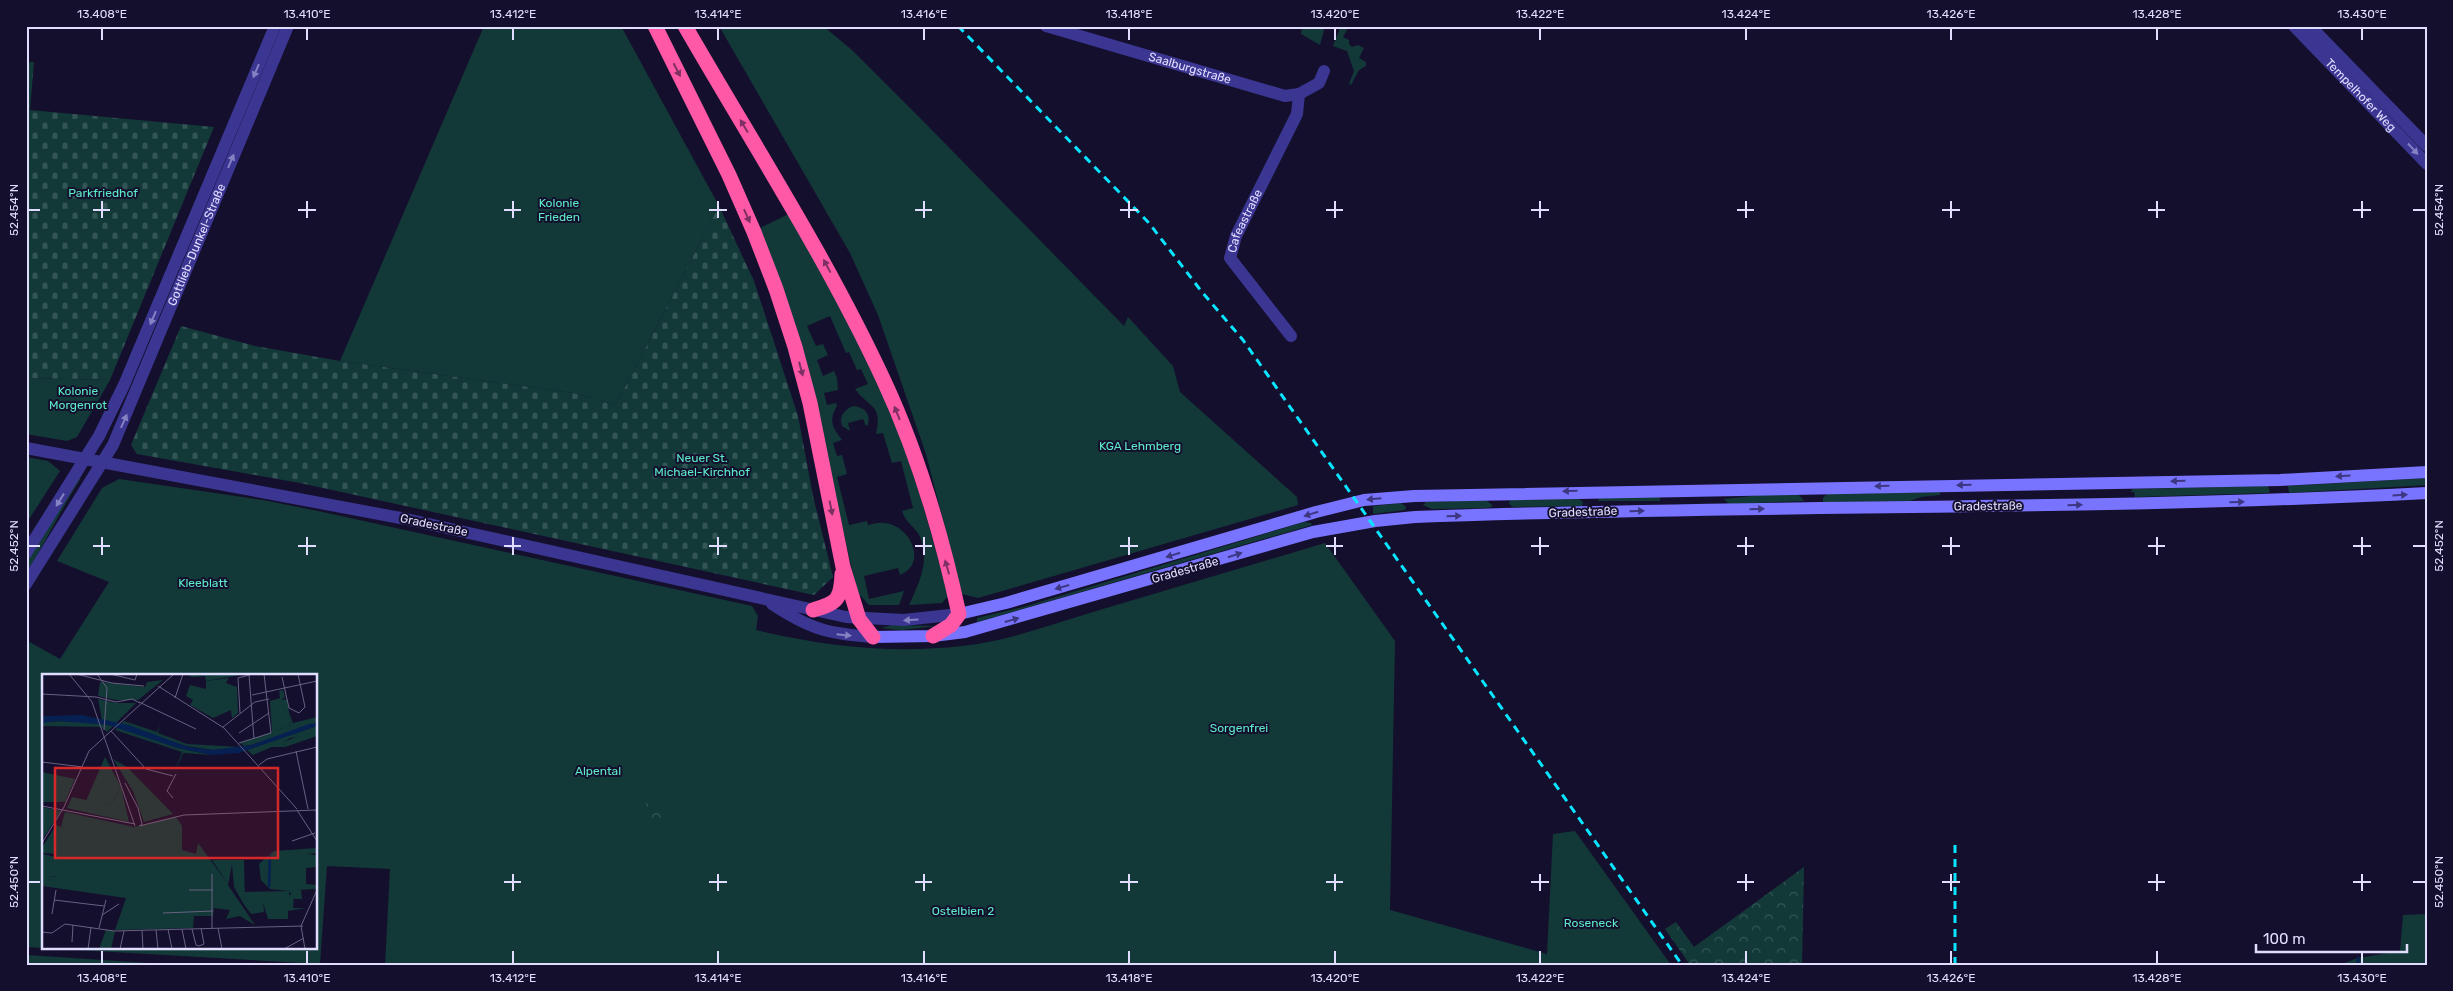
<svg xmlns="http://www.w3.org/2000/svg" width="2453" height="991" viewBox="0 0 2453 991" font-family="Rubik,sans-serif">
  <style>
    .green { fill: #123938; fill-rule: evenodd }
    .forest { fill: url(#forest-crowns) }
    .cemetery { fill: url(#cemetery-stones) }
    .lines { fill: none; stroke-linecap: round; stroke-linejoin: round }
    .stream { stroke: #062151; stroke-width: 3 }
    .minor { stroke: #3a3692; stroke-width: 12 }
    .tertiary { stroke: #3a3692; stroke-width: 12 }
    .secondary { stroke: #7874ff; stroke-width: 12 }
    .motorway { stroke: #ff58a7; stroke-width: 15 }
    .rail { stroke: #09e5ff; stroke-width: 3; stroke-dasharray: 8 6; stroke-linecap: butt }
    .oneway { fill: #7e3064 }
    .oneway2 { fill: #8581c3 }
    .oneway3 { fill: #3d3782 }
    .ticks { fill: none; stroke: #e1ddff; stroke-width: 2 }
    .labels { text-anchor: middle; stroke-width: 4; stroke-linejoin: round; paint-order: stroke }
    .street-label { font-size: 12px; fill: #e1ddff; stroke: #150f2e }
    .park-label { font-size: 12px; fill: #5cecc8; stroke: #150f2e }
    .inset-river { fill: none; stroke: #062151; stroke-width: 2.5 }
    .inset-road { fill: none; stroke: #676182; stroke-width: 1 }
    .view { fill: #d62828; fill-opacity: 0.15; stroke: #d62828; stroke-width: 2.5 }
    .inset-edge { fill: none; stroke: #e1ddff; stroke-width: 2.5 }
    .neatline { fill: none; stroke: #e1ddff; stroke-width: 2 }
    .ticks-label { font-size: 12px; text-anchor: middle; fill: #e1ddff }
  </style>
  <defs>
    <pattern id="forest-crowns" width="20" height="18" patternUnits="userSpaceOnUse" patternTransform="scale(1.25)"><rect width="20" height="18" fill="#123938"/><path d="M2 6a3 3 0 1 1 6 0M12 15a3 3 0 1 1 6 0" fill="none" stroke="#345556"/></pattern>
    <pattern id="cemetery-stones" width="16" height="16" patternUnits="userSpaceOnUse" patternTransform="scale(1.25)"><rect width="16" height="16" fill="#123938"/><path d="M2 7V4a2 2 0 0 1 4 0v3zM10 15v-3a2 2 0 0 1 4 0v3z" fill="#345556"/></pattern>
  </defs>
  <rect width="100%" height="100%" fill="#150f2e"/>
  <g class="green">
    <polygon points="484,26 621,26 719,206 616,405 573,393 340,361"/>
    <polygon points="719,26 823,26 852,50 924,122 1124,326 1128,317 1173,366 1180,392 1297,497 1298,505 978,598 962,594 926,454 878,315 850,253"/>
    <polygon points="1302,26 1325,26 1320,45 1301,34"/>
    <polygon points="1341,26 1349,26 1343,37 1349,40 1349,44 1352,47 1358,45 1364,48 1359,58 1366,62 1366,66 1359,70 1351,85 1349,84 1354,71 1347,51 1333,46"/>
    <path d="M789 214C833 288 875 366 904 447 921 496 935 546 948 596L942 603 909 605C919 584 932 556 918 533 912 525 905 521 902 511L913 508 901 461 892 463 883 433 876 434C883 404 869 408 855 389L868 384 861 369 857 370 849 352 846 353 830 316 807 326 816 346 823 344 828 355 817 360 823 376 834 371 837 378 838 390 824 393 827 405 836 403 837 406C828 420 833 429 842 440L833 443 837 456 842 455 847 474 837 477 849 525 867 521 868 525C873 524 879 522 884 523 909 524 929 563 900 575L898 568 864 576 869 599 904 591 899 605H869L857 592 830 472 760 228Z"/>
    <polygon points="26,378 110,380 77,437 67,441 26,434"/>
    <path d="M853 406C864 407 871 413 868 425L866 426 863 419 848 423 850 431 842 426C839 416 844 410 853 406Z"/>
    <polygon points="26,457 48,461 60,471 26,524"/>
    <path d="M77 478H81C61 509 46 542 26 573V560Z"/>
    <polygon points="2427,478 2427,485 2289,493 2288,486"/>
    <path d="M119 479 263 500 318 511 752 606 758 616 756 630C824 646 891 654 962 646 1005 642 1052 624 1093 612 1171 589 1248 566 1325 543L1395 641 1390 910 1547 954 1553 834 1575 831 1671 965H385L390 869 327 866 320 964 26 947V640L60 659 109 582 57 561 102 488ZM44 675H316V947H44Z"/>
    <polygon points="2268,486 2270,492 2268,493 2135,497 2134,492 2130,492 2133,489"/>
    <polygon points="1940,492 1940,495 1921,497 1910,501 1826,502 1823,502 1823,498 1827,494"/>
    <polygon points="1761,495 1799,495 1804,501 1729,504 1724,499"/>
    <polygon points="1660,497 1660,501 1598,501 1599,498"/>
    <polygon points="1579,499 1583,502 1582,506 1513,507 1509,504 1510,500"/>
    <polygon points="1486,500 1493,506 1488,508 1432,509 1423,505 1426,502"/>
    <polygon points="1401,503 1406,507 1405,510 1373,514 1373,506"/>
    <polygon points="1304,522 1311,523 1312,525 977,622 977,618 1023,607"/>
    <polygon points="893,625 937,626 901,630 881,628"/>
    <polygon points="2427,914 2427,965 2339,965 2358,958 2400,951 2403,915"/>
    <polygon points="26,955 180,965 26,965"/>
  </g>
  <g class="forest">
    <polygon points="646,802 663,803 662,822 645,821"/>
    <polygon points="1804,867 1802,965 1690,965 1665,929 1676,922 1694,947"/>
  </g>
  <g class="cemetery">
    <polygon points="26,62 34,62 30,110 214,127 110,380 26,378"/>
    <polygon points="719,206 754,281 798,416 813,496 833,577 814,595 300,483 137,454 131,445 181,326 255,346 340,361 573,393 616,405"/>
  </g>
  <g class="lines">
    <polyline class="stream" points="2358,965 2358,958"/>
    <g class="minor">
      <path id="s1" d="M1046 26 1285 96 1299 94 1319 83 1324 71"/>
      <path id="s2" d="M1291 336 1230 258 1236 236 1297 114 1299 94"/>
    </g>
    <g class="tertiary">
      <path id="s3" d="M2294 26 2427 164"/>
      <polyline points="2310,26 2427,146"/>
      <polyline points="26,448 406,519 846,617 904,620 959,614"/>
      <polyline points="26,553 99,436 124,385 275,26"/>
      <path id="s4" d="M26 584 113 445 288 26"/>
      <path d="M772 604C810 629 828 634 873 637"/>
    </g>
    <g class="secondary">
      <polyline points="959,614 1006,603 1316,512 1364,500 1414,496 2280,480 2427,472"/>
      <path d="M873 637 933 636 965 632 1313 532 1375 521 1415 517C1752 504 2090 511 2427 493"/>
    </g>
    <g class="motorway">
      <polyline points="655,26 729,175 754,232 776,289 795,347 810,403 843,567 859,619 873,637"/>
      <path d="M685 26C753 144 827 258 884 381 918 454 942 536 959 614L951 625 933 636"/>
      <path d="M813 610C837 603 841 600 842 574"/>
    </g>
    <g class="rail">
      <polyline points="958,26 1149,223 1202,292 1243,340 1682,965"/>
      <polyline points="1955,965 1955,841"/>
    </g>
  </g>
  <defs><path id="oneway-solid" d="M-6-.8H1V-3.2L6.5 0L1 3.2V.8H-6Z" transform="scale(1.25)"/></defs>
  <g class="oneway">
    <use href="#oneway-solid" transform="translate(677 70) rotate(63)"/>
    <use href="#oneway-solid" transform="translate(744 126) rotate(-121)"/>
    <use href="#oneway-solid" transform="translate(747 216) rotate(66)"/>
    <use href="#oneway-solid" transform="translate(827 266) rotate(-118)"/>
    <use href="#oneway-solid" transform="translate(801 369) rotate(75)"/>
    <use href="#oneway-solid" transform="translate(897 413) rotate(-112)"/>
    <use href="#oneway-solid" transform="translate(831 508) rotate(79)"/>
    <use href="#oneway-solid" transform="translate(947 567) rotate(-106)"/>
  </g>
  <g class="oneway2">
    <use href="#oneway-solid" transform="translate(256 71) rotate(113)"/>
    <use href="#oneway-solid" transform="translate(2413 149) rotate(47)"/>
    <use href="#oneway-solid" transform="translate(231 161) rotate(-67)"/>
    <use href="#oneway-solid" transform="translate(153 318) rotate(113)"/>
    <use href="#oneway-solid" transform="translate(124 421) rotate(-66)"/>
    <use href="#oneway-solid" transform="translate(60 500) rotate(122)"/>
    <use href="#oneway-solid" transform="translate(911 620) rotate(177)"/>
    <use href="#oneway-solid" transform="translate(844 635) rotate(6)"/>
  </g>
  <g class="oneway3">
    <use href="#oneway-solid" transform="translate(2343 476) rotate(177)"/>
    <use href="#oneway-solid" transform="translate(2178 481) rotate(179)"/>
    <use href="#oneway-solid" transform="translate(1964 485) rotate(179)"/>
    <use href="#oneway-solid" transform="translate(1882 486) rotate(179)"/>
    <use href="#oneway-solid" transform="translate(1570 491) rotate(179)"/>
    <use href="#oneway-solid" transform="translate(2400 495) rotate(-3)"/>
    <use href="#oneway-solid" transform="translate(1374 499) rotate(175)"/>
    <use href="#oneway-solid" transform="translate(2237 502) rotate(-2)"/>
    <use href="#oneway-solid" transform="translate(2075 505) rotate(-1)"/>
    <use href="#oneway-solid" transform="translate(1757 509) rotate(-1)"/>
    <use href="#oneway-solid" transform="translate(1637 511) rotate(-1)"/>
    <use href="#oneway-solid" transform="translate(1311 514) rotate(163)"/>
    <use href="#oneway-solid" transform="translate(1454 516) rotate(-1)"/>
    <use href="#oneway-solid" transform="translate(1173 555) rotate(163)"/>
    <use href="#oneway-solid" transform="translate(1235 555) rotate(-17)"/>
    <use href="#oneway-solid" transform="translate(1062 587) rotate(164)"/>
    <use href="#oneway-solid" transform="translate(1012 620) rotate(-16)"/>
  </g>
  <path class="ticks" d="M102 28V40M307 28V40M513 28V40M718 28V40M924 28V40M1129 28V40M1335 28V40M1540 28V40M1746 28V40M1951 28V40M2157 28V40M2362 28V40M102 201V218M307 201V218M513 201V218M718 201V218M924 201V218M1129 201V218M1335 201V218M1540 201V218M1746 201V218M1951 201V218M2157 201V218M2362 201V218M28 210H40M93 210H110M298 210H316M504 210H521M709 210H727M915 210H932M1120 210H1138M1326 210H1343M1531 210H1549M1737 210H1754M1942 210H1960M2148 210H2165M2353 210H2371M2413 210H2426M102 537V555M307 537V555M513 537V555M718 537V555M924 537V555M1129 537V555M1335 537V555M1540 537V555M1746 537V555M1951 537V555M2157 537V555M2362 537V555M28 546H40M93 546H110M298 546H316M504 546H521M709 546H727M915 546H932M1120 546H1138M1326 546H1343M1531 546H1549M1737 546H1754M1942 546H1960M2148 546H2165M2353 546H2371M2413 546H2426M513 874V891M718 874V891M924 874V891M1129 874V891M1335 874V891M1540 874V891M1746 874V891M1951 874V891M2157 874V891M2362 874V891M28 882H40M504 882H521M709 882H727M915 882H932M1120 882H1138M1326 882H1343M1531 882H1549M1737 882H1754M1942 882H1960M2148 882H2165M2353 882H2371M2413 882H2426M102 951V964M307 951V964M513 951V964M718 951V964M924 951V964M1129 951V964M1335 951V964M1540 951V964M1746 951V964M1951 951V964M2157 951V964M2362 951V964"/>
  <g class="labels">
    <g class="street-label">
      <text dy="4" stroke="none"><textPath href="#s1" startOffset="150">Saalburgstraße</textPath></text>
      <text dy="4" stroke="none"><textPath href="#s3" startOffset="96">Tempelhofer Weg</textPath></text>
      <text dy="4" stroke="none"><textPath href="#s2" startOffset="139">Cafeastraße</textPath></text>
      <text dy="4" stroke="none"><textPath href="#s4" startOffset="381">Gottlieb-Dunkel-Straße</textPath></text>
      <text transform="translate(1988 506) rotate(-1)" y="4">Gradestraße</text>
      <text transform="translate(1583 512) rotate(-2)" y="4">Gradestraße</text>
      <text transform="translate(434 525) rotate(12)" y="4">Gradestraße</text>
      <text transform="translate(1185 570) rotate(-16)" y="4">Gradestraße</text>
    </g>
    <g class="park-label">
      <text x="103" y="197">Parkfriedhof</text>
      <text x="559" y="207">Kolonie<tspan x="559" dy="14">Frieden</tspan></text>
      <text x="78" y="395">Kolonie<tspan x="78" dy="14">Morgenrot</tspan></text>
      <text x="1140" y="450">KGA Lehmberg</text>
      <text x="702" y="462">Neuer St.<tspan x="702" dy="14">Michael-Kirchhof</tspan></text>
      <text x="203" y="587">Kleeblatt</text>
      <text x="1239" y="732">Sorgenfrei</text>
      <text x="598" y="775">Alpental</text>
      <text x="963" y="915">Ostelbien 2</text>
      <text x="1591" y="927">Roseneck</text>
    </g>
  </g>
  <g transform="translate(42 674)">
    <rect width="275" height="275" fill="#150f2e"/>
    <path d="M241 16 243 23 239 26 245 25 249 51 230 58 228 27 238 24 237 17ZM22 47 55 49 71 52 65 58 59 53 0 52 2 48ZM82 47 115 58 118 51 116 59 145 70 198 73 171 76 144 72 79 50ZM76 53 136 74 170 81 141 79 133 98 140 78 73 56ZM263 59 273 58 275 62 243 73 242 68ZM63 83 79 113 69 131 44 127ZM71 85 85 93 131 140 102 148 91 117ZM0 133 19 137 0 166ZM23 138 92 153 134 143 140 152V176L154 180 156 169 186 210 170 186H202L203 229 221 228 222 238 209 240 201 229 192 213 190 190 186 211 213 251 198 242 184 245 188 236 172 234 171 242H152L151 254 73 256 84 224 0 212V207H6L7 202 14 203 19 184 14 183V180L0 179V174L14 151 19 153ZM275 174V179L265 180 275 181V193L264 194V210L275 211 273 215 255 216H259L260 225H252L247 217 228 215 219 206 217 190 232 177ZM64 256 73 257 69 275H57Z" fill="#123938"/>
    <path d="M142 0H197L198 1 164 7 163 2 151 3ZM121 6 96 26H74L56 22 58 8 103 13 105 8ZM56 25 74 29H94L74 49 60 46ZM247 38 251 49 275 43V49L209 71 202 72 198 69 249 51ZM275 52V59L248 64 242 68 243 73H230L211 81 205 76Z" fill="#123938"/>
    <path d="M187 4 184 9 195 13 196 39 190 44 189 36 171 44 148 31 151 26 144 22 148 11 164 15V7ZM0 98 33 105 23 128H0ZM79 113 87 148 25 134 30 123 69 131ZM0 180 19 184 17 203 7 202 6 208 0 207ZM247 217V221H252L251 234H265L246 237V245H226L221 229H203L202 218Z" fill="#123938"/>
    <path d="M40 41 87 51 146 73 171 76 209 71 267 50 275 49V52L197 79 170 81 136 74 66 51 15 47 0 49V42Z" fill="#062151"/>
    <path class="inset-river" d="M227 213 228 181"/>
    <path class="inset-road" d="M27 0 50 28 93 152M34 0 70 9 102 12M55 0 65 14 62 56M68 0 93 6 95 0M207 1 212 65M240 3 247 34 257 39 263 33 256 0M116 12 182 54 255 135M0 20 54 23 74 28 90 25 98 29M210 21 275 7M133 24 141 0M97 28 154 55M198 39 196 4 211 0M181 53 213 28 227 25M69 57 104 95 131 102M197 59 227 39M197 69 229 59 222 0M254 77 266 135M0 88 41 93M217 91 225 85 275 73M83 109 96 134 100 150 98 152M131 124 125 117 134 100M0 132 93 150M255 136 275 167M97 152 142 141 275 136M250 167 273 159M0 169 22 133 47 77 132 0M170 200V254M147 216H171M12 226 62 232M121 239 171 237M10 240 14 216M60 241 77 230M57 254 64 226M176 254 180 275M126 255 130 275M140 255 144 275M150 255 154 271 157 272 162 270 159 254M100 256 101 275M114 256 116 275M0 258 10 259 23 250 72 257 261 252M30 268 31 251M46 275 49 253M78 275 82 257M242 275 262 264M263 275 259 252 275 216"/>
    <path class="view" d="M13 94H236V184H13Z"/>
    <rect width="275" height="275" class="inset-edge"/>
  </g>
  <rect width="2453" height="991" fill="none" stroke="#150f2e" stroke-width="55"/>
  <path d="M2256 944v8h151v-8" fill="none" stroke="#e1ddff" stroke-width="2.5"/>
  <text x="2263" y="944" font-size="15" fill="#e1ddff" stroke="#150f2e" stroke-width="4" paint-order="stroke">100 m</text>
  <rect x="28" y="28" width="2398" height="936" class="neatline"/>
  <g class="ticks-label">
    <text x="102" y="18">13.408°E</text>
    <text x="307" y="18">13.410°E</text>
    <text x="513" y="18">13.412°E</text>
    <text x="718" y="18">13.414°E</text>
    <text x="924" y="18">13.416°E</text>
    <text x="1129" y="18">13.418°E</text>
    <text x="1335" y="18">13.420°E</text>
    <text x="1540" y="18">13.422°E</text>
    <text x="1746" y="18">13.424°E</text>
    <text x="1951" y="18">13.426°E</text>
    <text x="2157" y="18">13.428°E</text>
    <text x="2362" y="18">13.430°E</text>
    <text transform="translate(14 210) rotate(-90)" y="4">52.454°N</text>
    <text transform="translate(2439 210) rotate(-90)" y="4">52.454°N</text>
    <text transform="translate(14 546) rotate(-90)" y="4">52.452°N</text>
    <text transform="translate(2439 546) rotate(-90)" y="4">52.452°N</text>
    <text transform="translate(14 882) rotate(-90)" y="4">52.450°N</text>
    <text transform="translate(2439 882) rotate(-90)" y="4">52.450°N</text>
    <text x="102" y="982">13.408°E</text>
    <text x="307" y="982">13.410°E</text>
    <text x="513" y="982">13.412°E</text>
    <text x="718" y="982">13.414°E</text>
    <text x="924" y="982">13.416°E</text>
    <text x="1129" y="982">13.418°E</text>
    <text x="1335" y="982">13.420°E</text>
    <text x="1540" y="982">13.422°E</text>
    <text x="1746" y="982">13.424°E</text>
    <text x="1951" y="982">13.426°E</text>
    <text x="2157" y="982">13.428°E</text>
    <text x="2362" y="982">13.430°E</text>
  </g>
</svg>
